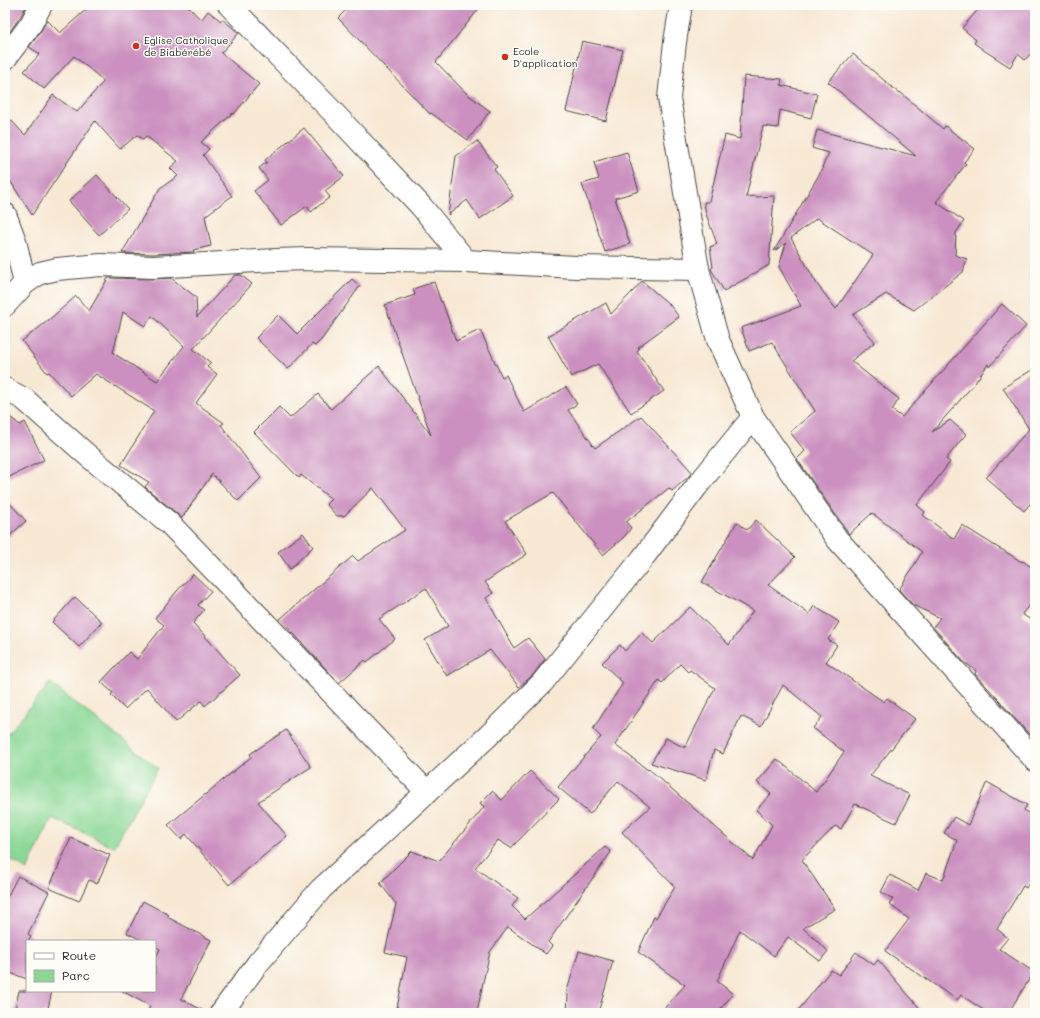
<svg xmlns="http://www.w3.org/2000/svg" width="1040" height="1018" viewBox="0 0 1040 1018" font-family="Mali,sans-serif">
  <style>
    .green { fill: #8bd896; stroke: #5b8260 }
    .building { fill: #cb90bf; fill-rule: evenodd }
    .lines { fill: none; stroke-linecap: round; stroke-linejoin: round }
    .minor-casing { stroke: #4a4744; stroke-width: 24 }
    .minor { stroke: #fff; stroke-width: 22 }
    .poi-dot { fill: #c8321e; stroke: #fdfcf7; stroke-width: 1.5 }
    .labels { text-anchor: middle; stroke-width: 3; stroke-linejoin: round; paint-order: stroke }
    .poi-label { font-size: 10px; fill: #2b2b2b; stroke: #fdfcf7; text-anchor: start }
  </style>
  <rect width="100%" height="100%" fill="#fdfcf7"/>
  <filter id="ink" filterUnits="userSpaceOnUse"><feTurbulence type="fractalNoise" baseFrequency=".025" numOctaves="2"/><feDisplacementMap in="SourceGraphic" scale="8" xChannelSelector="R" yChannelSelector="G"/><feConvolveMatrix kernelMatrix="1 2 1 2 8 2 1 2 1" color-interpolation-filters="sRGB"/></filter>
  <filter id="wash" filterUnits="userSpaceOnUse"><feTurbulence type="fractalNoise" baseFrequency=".012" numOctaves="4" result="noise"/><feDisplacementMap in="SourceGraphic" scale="16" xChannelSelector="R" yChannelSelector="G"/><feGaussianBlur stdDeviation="0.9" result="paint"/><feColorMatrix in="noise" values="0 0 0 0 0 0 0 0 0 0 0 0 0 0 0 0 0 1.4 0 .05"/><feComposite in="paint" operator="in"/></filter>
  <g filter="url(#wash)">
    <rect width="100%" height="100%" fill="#f7e8d4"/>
    <polygon class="green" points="50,683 158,768 114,847 52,818 27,870 5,856 5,737"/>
    <g id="blocks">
      <g class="building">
        <polygon points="5,5 27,5 20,17 9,33 5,31"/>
        <polygon points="91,5 187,5 201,20 208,11 221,21 222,19 239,33 221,53 259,84 234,114 233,113 201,142 209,149 203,155 232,196 205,216 211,246 193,250 194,252 153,254 122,253 160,188 178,176 170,168 178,161 146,136 143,139 137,135 120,149 95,121 32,215 5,173 5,114 25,135 53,95 77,112 104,81 74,56 44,89 24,71 40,54 29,47 41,31 47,20 60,33"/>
        <polygon points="351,5 482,5 436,62 467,94 490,111 468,140 431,113 430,114 338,18"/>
        <polygon points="982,5 1035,5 1035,49 1025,60 1018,54 1010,67 985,51 974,43 976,40 962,28"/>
        <polygon points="582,41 623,50 606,121 566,111"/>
        <path d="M853 54 899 93 900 92 943 129 945 126 975 149 964 162 966 164 936 202 964 221 956 233 955 255 967 259 963 272 914 310 886 294 853 315 875 342 851 361 899 399 892 410 902 417 1002 304 1026 326 989 367 988 364 975 383 932 432 950 420 966 434 946 459 950 462 917 505 925 512 923 515 954 539 962 525 1000 549H1001L1022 562 1023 561 1035 570V598L1022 614 1035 623V739L1028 733 1001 703V702L998 699 975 674 976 671 963 661 933 627 940 618 913 605 899 590 922 552 872 513 849 534 847 531 797 459 805 451 790 432 815 411 772 342 749 351 741 328 801 306 779 267 786 243 774 251 823 168 822 167 829 153 812 148 817 130 916 156 828 82ZM817 218 873 255 836 309 817 284 791 238Z"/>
        <polygon points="744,76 782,79 781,85 817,94 811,118 780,110 778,128 763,126 746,197 756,196 756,197 774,196 769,265 724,291 711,269 713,267 710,247 717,244 706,214 704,202 709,202 725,135 740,139"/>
        <polygon points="304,128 344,176 325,191 330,197 311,212 307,206 281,225 254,191 268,180 259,168 267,162 265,160"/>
        <polygon points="477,141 497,167 494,169 513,196 480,219 467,200 448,215 456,156"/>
        <polygon points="627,152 639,191 615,198 630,244 605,252 582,184 599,179 594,162"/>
        <polygon points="97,175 128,209 99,235 69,201"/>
        <path d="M235 275H241L252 284 193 349 211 363 207 367 217 374 196 403 224 423 221 425 261 478 238 501 212 474 182 518 145 487 149 482 121 465 154 411 96 374 71 396 49 372 47 373 22 341 50 319 76 296 89 311 108 278 153 279 171 278 196 297 197 317ZM123 312 145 326 152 316 184 346 157 381 113 353Z"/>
        <polygon points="352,279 360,286 322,339 315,346 312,344 288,369 256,338 278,315 297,334"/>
        <polygon points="642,281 670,305 679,317 638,347 639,349 637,351 664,391 631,413 598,364 571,377 548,336 606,303 611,314 634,290"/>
        <polygon points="434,282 441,302 442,301 456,341 480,330 502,377 506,375 524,412 566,387 577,404 568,410 595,448 641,416 692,472 688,477 672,491 669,488 626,522 631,528 624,537 603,555 589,538 553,493 505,521 527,554 485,582 493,593 486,598 514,648 528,638 545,659 533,675 519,687 490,650 447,676 425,640 448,626 426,588 379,619 395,639 367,662 365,660 339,683 280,619 353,556 358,561 405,530 373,488 344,516 337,516 326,504 331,499 301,475 299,478 254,432 279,407 290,418 318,394 331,409 379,366 431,435 385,305 415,295 413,289"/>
        <polygon points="1035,368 1035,498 1024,511 986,478 1029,429 1003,388"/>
        <polygon points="5,413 20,425 25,422 44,460 5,479"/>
        <polygon points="5,498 26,521 5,540"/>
        <path d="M756 520 795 557 768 585 809 614 814 606 839 622 828 640 837 645 826 662 884 702 887 698 915 719 870 776 910 795 896 823 855 804 841 829 835 826 802 860 835 909 803 928 828 951 820 961 788 937 774 956 740 930 717 981 733 994 717 1013H660L685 985 682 983 638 952 654 917 656 918 675 887 643 854 622 832 650 807 618 781 590 814 558 787 601 737 593 729 623 683 602 663 620 645 625 651 642 633 653 643 690 607 729 645 753 611 702 582 737 522 747 530ZM680 664 688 672 690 670 715 688 685 748 666 738 651 763 706 780 714 750 723 754 741 716 761 726 783 685 822 717 813 728 844 752 822 784H821L816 792 777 759 757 782 771 794 756 810 772 825 753 860 649 769 648 770 615 745 659 680 662 683Z"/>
        <polygon points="303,533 313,547 290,569 278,552"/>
        <polygon points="193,574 211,591 198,605 204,610 193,623 240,675 205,706 201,701 176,722 147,688 125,709 111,695 113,693 101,682 129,652 137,659 164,625 155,618 177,591"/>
        <polygon points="75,597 102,622 79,647 52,622"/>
        <polygon points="286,730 311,767 258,802 287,836 229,885 186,834 181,839 168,825 251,757 250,754"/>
        <polygon points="530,771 559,799 511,848 498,840 475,868 518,898 512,906 525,919 605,847 611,852 548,942 552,946 546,954 508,927 490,952 483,982 477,1013 396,1013 407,957 385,952 396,904 380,883 412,851 439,861 484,807 480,803 492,791 502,800"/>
        <polygon points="987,782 1027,805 1024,810 1035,818 1035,875 1026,888 1023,886 997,929 1008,938 999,949 1034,972 1008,1013 988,1013 961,995 957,1000 885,951 909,919 889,904 893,899 881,892 890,875 918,890 926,873 943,880 957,840 944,833 954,817 968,825"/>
        <polygon points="71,838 110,855 97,884 89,880 79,901 49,888"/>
        <polygon points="18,876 49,892 28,934 31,936 28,941 27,941 27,979 5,971 5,901"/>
        <polygon points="143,901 169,915 167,917 211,940 181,999 208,1013 147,1013 150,1006 122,991 155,991 155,959 160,949 155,946 155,941 144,941 127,933"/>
        <polygon points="579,951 613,961 598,1013 567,1013 568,995 566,994"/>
        <polygon points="856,952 874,965 878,960 924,1013 796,1013 831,970 839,975"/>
        <polygon points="19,991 52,991 47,1013 14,1013"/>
      </g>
    </g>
  </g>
  <g filter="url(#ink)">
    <use href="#blocks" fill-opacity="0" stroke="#4a4744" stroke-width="1"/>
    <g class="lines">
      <g class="minor-casing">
        <g id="minor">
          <polyline points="229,5 330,109 421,206 466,261"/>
          <polyline points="681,5 675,42 669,98 698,269 718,340 753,417 837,539 1035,760"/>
          <polyline points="5,59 31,24 41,5"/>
          <polyline points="5,214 15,241 25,283"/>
          <polyline points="5,305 25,283 40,273 57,269 101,265 153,267 276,260 307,259 466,261 576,267 698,269"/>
          <polyline points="5,389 24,399 86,454 169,523 427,792"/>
          <polyline points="221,1013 258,963 321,889 487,737 542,683 642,559 697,486 753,417"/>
        </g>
      </g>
      <use href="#minor" class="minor"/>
    </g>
  </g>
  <g class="poi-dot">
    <circle cx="136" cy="46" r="4"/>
    <circle cx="505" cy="57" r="4"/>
  </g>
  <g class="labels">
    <g class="poi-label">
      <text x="144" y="44">Eglise Catholique<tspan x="144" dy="12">de Biabérébé</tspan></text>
      <text x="513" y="55">Ecole<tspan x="513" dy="12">D'application</tspan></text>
    </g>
  </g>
  <rect width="1040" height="1018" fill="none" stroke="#fdfcf7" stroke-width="20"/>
  <rect x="26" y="940" width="130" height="52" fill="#fdfcf7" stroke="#a9a8a5"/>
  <rect x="34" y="953" width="20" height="6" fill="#ffffff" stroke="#a9a8a5"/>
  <text x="62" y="960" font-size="12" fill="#2b2b2b">Route</text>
  <rect x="34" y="970" width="20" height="12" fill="#8bd896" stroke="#a9a8a5"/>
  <text x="62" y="980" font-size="12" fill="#2b2b2b">Parc</text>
</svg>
